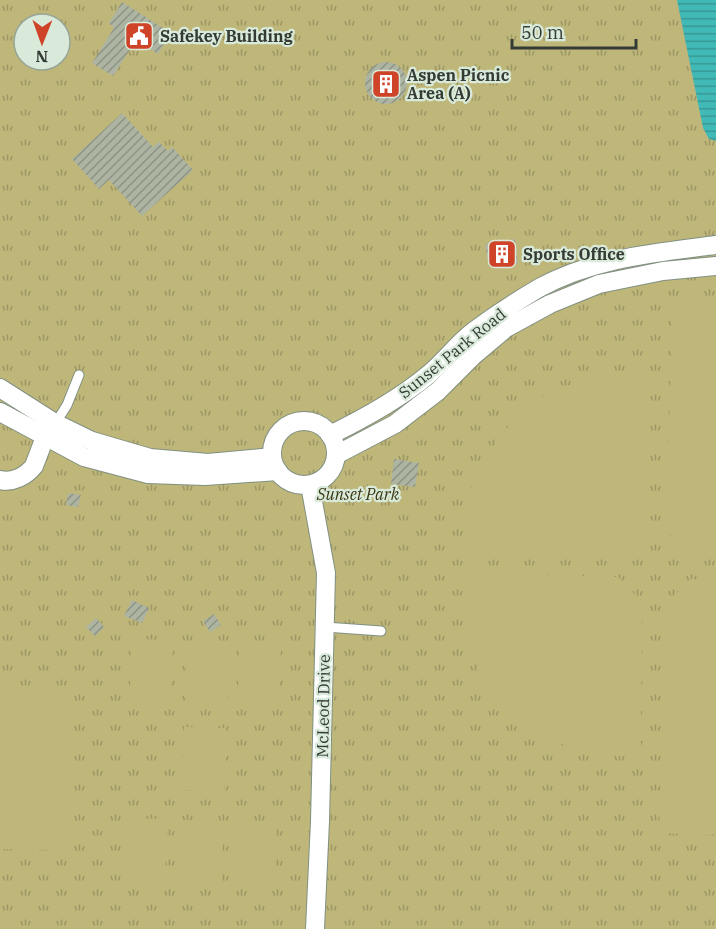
<svg xmlns="http://www.w3.org/2000/svg" width="716" height="929" viewBox="0 0 716 929" font-family="'IBM Plex Serif',serif">
  <style>
    .grass { fill: url(#grass-tufts); fill-rule: evenodd }
    .pitch { fill: #bfb77a }
    .water { fill: url(#water-rules) }
    .building { fill: url(#building-hatch) }
    .lines { fill: none; stroke-linecap: round; stroke-linejoin: round }
    .lane-casing { stroke: #809081; stroke-width: 11 }
    .street-casing { stroke: #809081; stroke-width: 20 }
    .lane { stroke: #fff; stroke-width: 9 }
    .street { stroke: #fff; stroke-width: 18 }
    .labels { text-anchor: middle; stroke-width: 4.5; stroke-linejoin: round; paint-order: stroke }
    .poi-label { font-size: 16px; font-weight: bold; fill: #343b34; stroke: #d9eada; text-anchor: start }
    .street-label { font-size: 16px; fill: #343b34; stroke: #d9eada }
    .park-label { font-size: 16px; font-style: italic; fill: #3b3713; stroke: #d9eada }
  </style>
  <defs>
    <pattern id="grass-tufts" width="24" height="20" patternUnits="userSpaceOnUse" patternTransform="scale(1.5)"><rect width="24" height="20" fill="#bfb77a"/><path d="M3 7l-1-3M5 7V3M7 7l1-3M15 17l-1-3M17 17v-4M19 17l1-3" fill="none" stroke="#9c9665"/></pattern>
    <pattern id="water-rules" width="6" height="5" patternUnits="userSpaceOnUse" patternTransform="scale(1.5)"><rect width="6" height="5" fill="#41b9b6"/><path d="M0 2.5h6" fill="none" stroke="#379895"/></pattern>
    <pattern id="building-hatch" width="6" height="6" patternUnits="userSpaceOnUse" patternTransform="scale(1.5)"><rect width="6" height="6" fill="#adb5a2"/><path d="M-1 1l2-2M0 6l6-6M5 7l2-2" fill="none" stroke="#8e9485"/></pattern>
  </defs>
  <rect width="100%" height="100%" fill="#d9eada"/>
  <path class="grass" d="M0 0H716V929H0ZM24 24H60V60H24Z"/>
  <g class="pitch">
    <polygon points="672,302 716,302 716,557 693,557 667,532"/>
    <polygon points="650,375 646,534 621,556 464,553 466,508 475,472 513,420 542,397 581,380 612,376"/>
    <polygon points="464,573 618,577 642,602 641,756 600,756 549,740 507,712 479,672 467,637"/>
    <polygon points="691,579 716,580 716,834 710,835 659,833 666,603"/>
    <polygon points="131,639 173,640 171,703 130,702"/>
    <polygon points="187,641 229,642 228,704 186,703"/>
    <polygon points="239,641 281,642 279,705 238,704"/>
    <polygon points="0,687 72,688 70,850 0,849"/>
    <polygon points="184,727 226,728 224,791 182,790"/>
    <polygon points="125,818 167,819 165,882 124,881"/>
    <polygon points="181,820 223,821 222,884 180,883"/>
    <polygon points="235,822 277,823 275,886 233,885"/>
  </g>
  <polygon class="water" points="677,0 716,0 716,141 709,139 703,128"/>
  <g class="building">
    <polygon points="122,2 171,33 158,54 136,40 113,76 92,63 114,28 109,23"/>
    <circle cx="386" cy="83" r="21"/>
    <polygon points="122,113 153,147 159,142 168,151 172,147 193,170 142,216 109,180 99,189 72,159"/>
    <polygon points="515,239 518,264 503,266 503,264 489,266 485,244"/>
    <polygon points="394,459 419,463 415,487 391,484"/>
    <polygon points="68,493 81,495 78,507 66,505"/>
    <polygon points="132,600 149,608 142,623 124,616"/>
    <polygon points="214,614 221,625 210,632 203,621"/>
    <polygon points="96,618 104,627 95,636 86,627"/>
  </g>
  <g class="lines">
    <g class="lane-casing">
      <g id="lane">
        <polyline points="55,424 67,405 79,375"/>
        <polyline points="325,627 381,631"/>
      </g>
    </g>
    <g class="street-casing">
      <g id="street">
        <polyline points="0,388 55,423 92,441 150,458 208,463 272,457"/>
        <polyline points="0,412 84,457 148,474 205,476 278,471"/>
        <circle cx="304" cy="453" r="32"/>
        <path d="M330 435C365 418 398 400 428 375 444 362 457 344 474 331 494 316 517 301 539 288 594 258 655 253 716 245"/>
        <polyline points="336,455 395,424 438,391 473,356 506,328 550,304 599,284 663,271 716,266"/>
        <path d="M0 480C13 483 26 476 34 466L45 437"/>
        <polyline points="310,485 326,573 320,821 315,929"/>
      </g>
    </g>
    <use href="#lane" class="lane"/>
    <use href="#street" class="street"/>
  </g>
  <defs>
    <g id="civic-square" transform="scale(1.5)"><rect x="-9" y="-9" width="18" height="18" rx="4" fill="#cf4428" stroke="#d9eada"/><path d="M-.6-6.5H3V-4.5H.6V-3L4-1V1h2V6H-6V1h2V-1L-.6-3ZM-1.2 2.5V6h2.4V2.5Z" fill="#fff"/></g>
    <g id="building-square" transform="scale(1.5)"><rect x="-9" y="-9" width="18" height="18" rx="4" fill="#cf4428" stroke="#d9eada"/><path d="M-4-6H4V6H1V3H-1V6H-4ZM-2.5-4.3h1.7v1.8h-1.7ZM.8-4.3h1.7v1.8H.8ZM-2.5-1h1.7V.8h-1.7ZM.8-1h1.7V.8H.8Z" fill="#fff"/></g>
  </defs>
  <g fill-rule="evenodd">
    <use href="#civic-square" x="139" y="36"/>
    <use href="#building-square" x="386" y="84"/>
    <use href="#building-square" x="502" y="254"/>
  </g>
  <g class="labels">
    <g class="poi-label">
      <text x="160" y="42">Safekey Building</text>
      <text x="407" y="81">Aspen Picnic<tspan x="407" dy="18">Area (A)</tspan></text>
      <text x="523" y="260">Sports Office</text>
    </g>
    <g class="street-label">
      <text transform="translate(452 353) rotate(-39)" y="6">Sunset Park Road</text>
      <text transform="translate(323 706) rotate(-89)" y="6">McLeod Drive</text>
    </g>
    <g class="park-label">
      <text x="358" y="500">Sunset Park</text>
    </g>
  </g>
  <g transform="translate(42 42) rotate(181)"><circle r="28" fill="#d9eada" stroke="#97a498" stroke-width="1.5"/>
  <path d="M0-4.5L10 22L0 15L-10 22Z" fill="#cf4428"/>
  <text y="-9" font-size="16" font-weight="bold" text-anchor="middle" fill="#343b34">N</text>
  </g>
  <path d="M512 39v9h124v-9" fill="none" stroke="#343b34" stroke-width="3"/>
  <text x="521" y="39" font-size="18" fill="#343b34" stroke="#d9eada" stroke-width="4.5" paint-order="stroke">50 m</text>
</svg>
